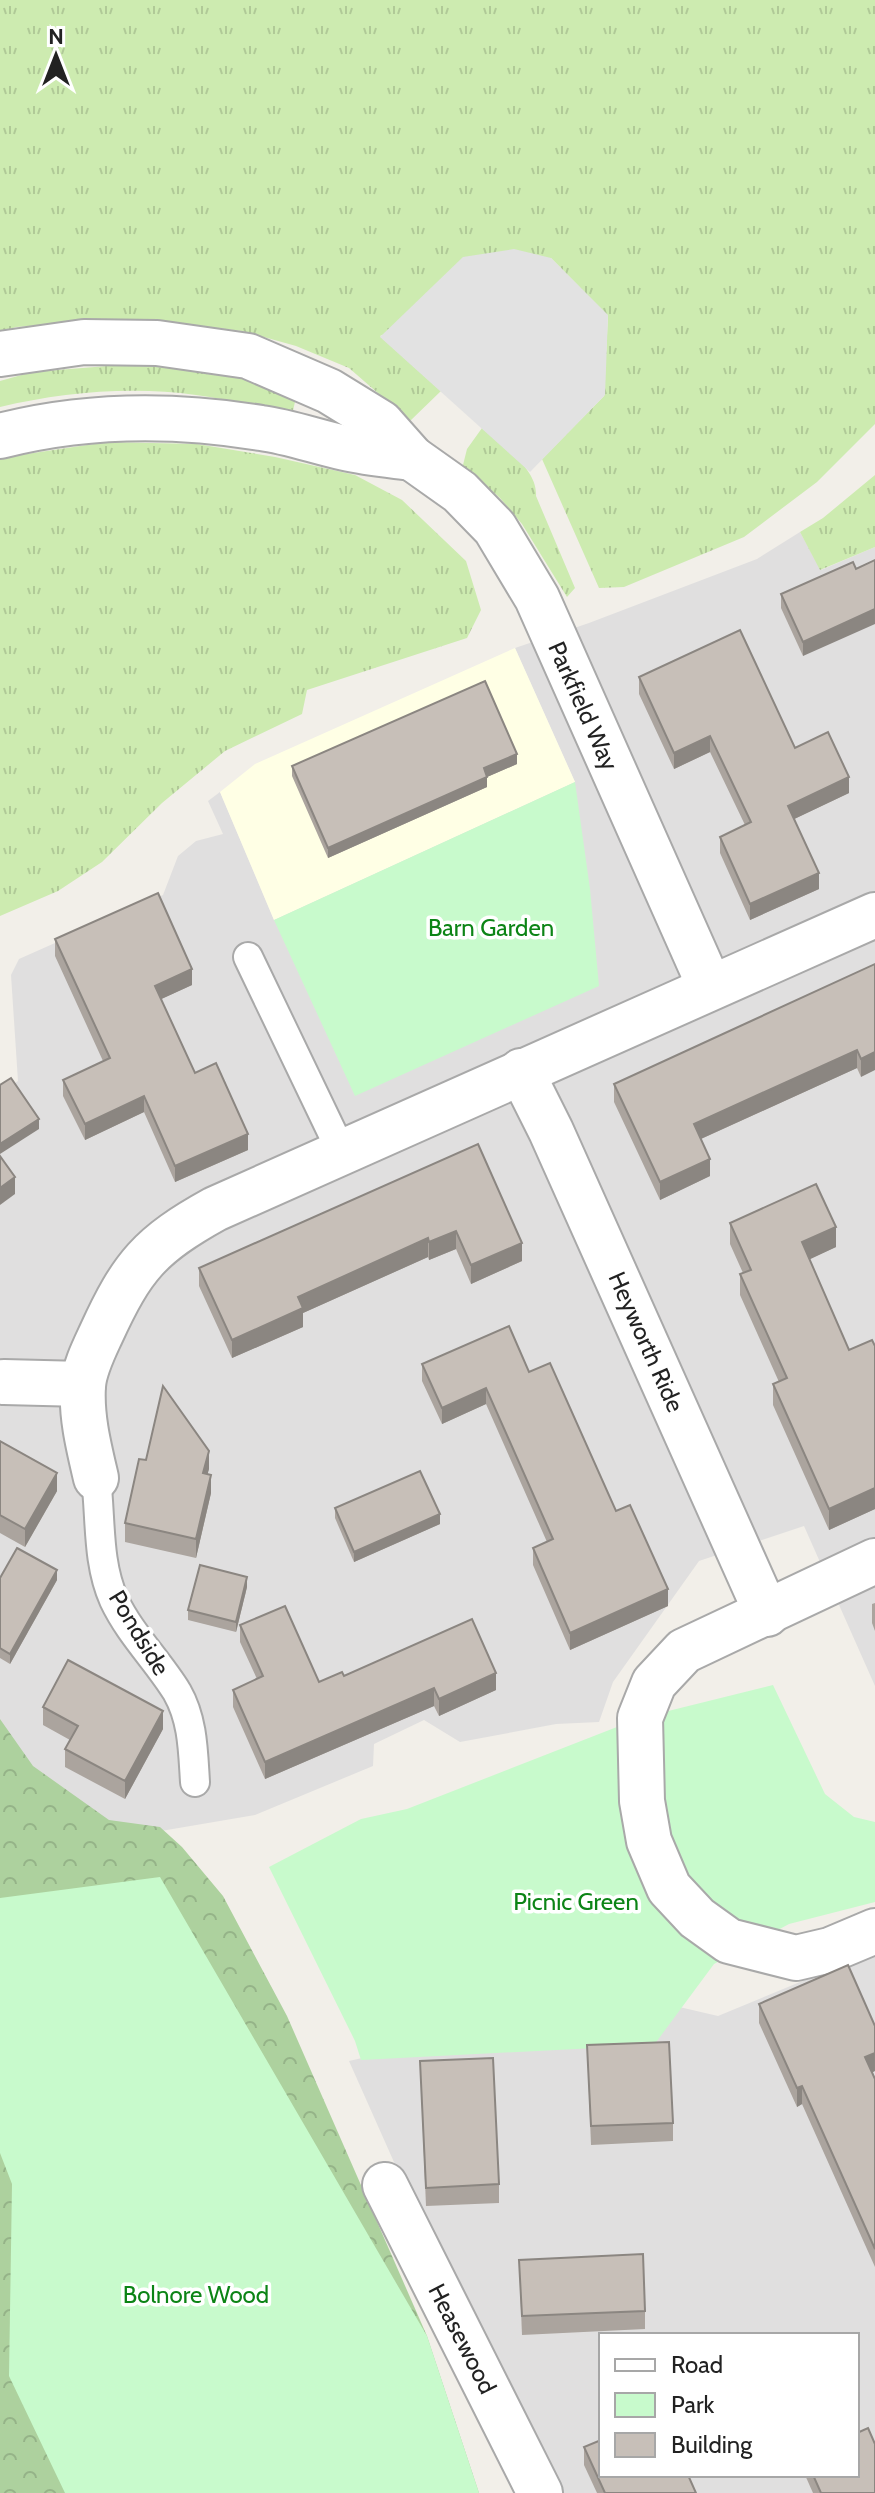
<svg xmlns="http://www.w3.org/2000/svg" width="875" height="2493" viewBox="0 0 875 2493" font-family="Cabin,sans-serif">
  <style>
    .residential { fill: #e0dfdf; fill-rule: evenodd }
    .education { fill: #ffffe5 }
    .grass { fill: url(#grass-tufts) }
    .forest { fill: url(#forest-crowns) }
    .park { fill: #c8facc }
    .parking { fill: #e2e2e2 }
    .lines { fill: none; stroke-linecap: round; stroke-linejoin: round }
    .service-casing { stroke: #a9a9a9; stroke-width: 32 }
    .minor-casing { stroke: #a9a9a9; stroke-width: 48 }
    .service { stroke: #fff; stroke-width: 28 }
    .minor { stroke: #fff; stroke-width: 44 }
    .wall { fill: #aba49e }
    .shaded-wall { fill: #8b8681 }
    .building { fill: #c7bfb8; stroke: #8b8681; stroke-width: 2 }
    .labels { text-anchor: middle; stroke-width: 7; stroke-linejoin: round; paint-order: stroke }
    .street-label { font-size: 24px; fill: #222; stroke: #fff }
    .park-label { font-size: 24px; fill: #0c8416; stroke: #fff }
  </style>
  <defs>
    <pattern id="grass-tufts" width="24" height="20" patternUnits="userSpaceOnUse" patternTransform="scale(2)"><rect width="24" height="20" fill="#cdebb0"/><path d="M3 7l-1-3M5 7V3M7 7l1-3M15 17l-1-3M17 17v-4M19 17l1-3" fill="none" stroke="#b0c997"/></pattern>
    <pattern id="forest-crowns" width="20" height="18" patternUnits="userSpaceOnUse" patternTransform="scale(2)"><rect width="20" height="18" fill="#add19e"/><path d="M2 6a3 3 0 1 1 6 0M12 15a3 3 0 1 1 6 0" fill="none" stroke="#95b388"/></pattern>
  </defs>
  <rect width="100%" height="100%" fill="#f2efe9"/>
  <g class="residential">
    <polygon points="800,532 821,570 875,547 875,1686 804,1526 699,1561 613,1682 599,1722 556,1724 460,1742 424,1720 374,1744 373,1766 255,1815 161,1831 107,1822 30,1769 0,1730 0,1094 18,1081 11,975 19,959 163,895 178,856 196,841 223,834 208,801 220,792 274,920 575,782 515,648 589,623 757,559"/>
    <path d="M875 1951V2493H549L410 2198 349 2061 632 1996 718 2016ZM601 2335H857V2475H601Z"/>
  </g>
  <polygon class="education" points="515,648 575,782 274,920 220,792 255,764"/>
  <g class="grass">
    <polygon points="0,0 875,0 875,424 817,482 744,537 624,587 599,588 542,459 604,396 608,316 551,258 380,336 441,391 410,421 349,368 296,346 242,331 183,324 86,322 16,327 0,332"/>
    <path d="M120 365 202 368 297 393 292 415C260 408 228 399 196 395 132 386 63 392 0 407V381L32 372Z"/>
    <path d="M482 428C501 445 538 468 536 496L575 588 567 597 522 524 500 498 463 465 467 449Z"/>
    <polygon points="107,442 197,444 275,457 355,475 402,500 466,561 481,610 467,638 307,690 302,714 225,751 162,803 102,862 58,891 0,916 0,458"/>
    <polygon points="875,475 875,547 820,570 800,532 823,518"/>
  </g>
  <polygon class="forest" points="0,1719 33,1766 109,1820 160,1827 182,1847 223,1896 287,2016 427,2336 479,2493 0,2493"/>
  <g class="park">
    <polygon points="575,782 590,889 599,986 355,1096 274,920"/>
    <polygon points="773,1685 825,1794 854,1817 875,1822 875,1902 789,1924 714,1964 654,2045 361,2060 355,2041 269,1867 361,1819 407,1809 640,1718"/>
    <polygon points="160,1877 427,2336 479,2493 65,2493 9,2376 12,2184 0,2153 0,1898"/>
  </g>
  <polygon class="parking" points="514,249 551,258 608,315 605,395 530,472 380,337 463,257"/>
  <g class="lines">
    <g class="service-casing">
      <g id="service">
        <polyline points="248,957 342,1153"/>
        <path d="M96 1478C101 1519 97 1562 114 1600 130 1634 158 1661 177 1692 193 1720 193 1751 195 1782"/>
      </g>
    </g>
    <g class="minor-casing">
      <g id="minor">
        <polyline points="0,354 84,342 157,343 248,356 329,391 381,423 412,458 460,492 495,528 537,598 710,987"/>
        <path d="M0 436C86 414 175 414 261 428 290 432 317 442 345 448 367 453 389 455 412 458"/>
        <polyline points="521,1071 551,1131 767,1614"/>
        <polyline points="4,1382 83,1384"/>
        <path d="M96 1478C89 1448 81 1417 83 1386 84 1369 94 1349 101 1334 132 1266 150 1245 215 1209L875 915"/>
        <polyline points="875,1561 684,1651 654,1683 640,1718 642,1801 649,1841 669,1888 697,1918 729,1941 796,1958 830,1950 875,1931"/>
        <polyline points="385,2185 540,2493"/>
      </g>
    </g>
    <use href="#service" class="service"/>
    <use href="#minor" class="minor"/>
  </g>
  <g class="wall">
    <polygon points="853,562 803,656 781,608 781,594"/>
    <polygon points="639,677 795,748 849,793 794,819 819,889 750,920 720,853 720,837 745,825 710,752 674,769 639,694"/>
    <polygon points="517,764 487,777 487,787 328,858 292,776 292,766"/>
    <polygon points="55,939 192,985 161,999 195,1073 248,1150 175,1182 144,1112 85,1140 63,1096 63,1080 103,1061 55,956"/>
    <polygon points="875,964 861,1077 857,1068 701,1139 710,1176 660,1200 614,1102 614,1084"/>
    <polygon points="478,1144 522,1261 471,1284 456,1249 429,1260 428,1257 303,1313 303,1327 232,1358 199,1286 199,1268"/>
    <polygon points="730,1223 836,1247 809,1259 849,1350 875,1346 875,1509 829,1530 773,1405 773,1384 779,1382 740,1295 740,1274 743,1273 730,1244"/>
    <polygon points="422,1364 529,1372 616,1511 668,1606 570,1650 533,1565 533,1548 547,1542 486,1404 442,1424 422,1381"/>
    <polygon points="0,1441 57,1491 25,1547 0,1533"/>
    <polygon points="209,1469 207,1474 211,1493 196,1558 125,1542 125,1523"/>
    <polygon points="335,1508 440,1524 354,1562 335,1518"/>
    <polygon points="0,1578 57,1580 10,1664 0,1658"/>
    <polygon points="247,1587 236,1632 188,1620 188,1610"/>
    <polygon points="875,1603 875,1631 872,1623 872,1604"/>
    <polygon points="240,1625 319,1682 344,1676 496,1690 439,1716 434,1706 265,1779 233,1707 233,1690 257,1679 240,1642"/>
    <polygon points="43,1707 163,1729 125,1799 65,1767 65,1749 70,1740 43,1725"/>
    <polygon points="759,2004 875,2071 872,2072 875,2079 875,2267 802,2104 797,2107 759,2023"/>
    <polygon points="587,2045 673,2123 673,2141 591,2145"/>
    <polygon points="420,2061 499,2184 499,2203 426,2206"/>
    <polygon points="519,2260 645,2311 645,2329 522,2335"/>
    <polygon points="584,2447 696,2493 597,2493 584,2465"/>
    <polygon points="805,2475 857,2475 875,2493 813,2493"/>
  </g>
  <g class="shaded-wall">
    <polygon points="875,609 875,624 803,656 803,642"/>
    <polygon points="710,736 710,752 674,769 674,753"/>
    <polygon points="517,754 517,764 487,777 487,787 328,858 328,848 484,768"/>
    <polygon points="849,777 849,793 788,822 788,806"/>
    <polygon points="819,873 819,889 750,920 750,904"/>
    <polygon points="192,969 192,985 155,1002 155,986"/>
    <polygon points="857,1050 857,1068 694,1142 694,1124"/>
    <polygon points="875,1052 875,1070 861,1077 861,1059"/>
    <polygon points="144,1096 144,1112 85,1140 85,1124"/>
    <polygon points="39,1119 39,1129 0,1154 0,1144"/>
    <polygon points="248,1134 248,1150 175,1182 175,1166"/>
    <polygon points="710,1159 710,1176 660,1200 660,1182"/>
    <polygon points="15,1177 15,1194 0,1205 0,1188"/>
    <polygon points="836,1227 836,1247 802,1263 802,1242"/>
    <polygon points="456,1231 456,1249 429,1260 429,1242"/>
    <polygon points="428,1238 428,1257 303,1313 303,1327 232,1358 232,1340 298,1297"/>
    <polygon points="522,1243 522,1261 471,1284 471,1265"/>
    <polygon points="486,1388 486,1404 442,1424 442,1408"/>
    <polygon points="209,1451 209,1469 203,1491 203,1473"/>
    <polygon points="57,1473 57,1491 25,1547 25,1529"/>
    <polygon points="211,1475 211,1493 196,1558 196,1539"/>
    <polygon points="875,1488 875,1509 829,1530 829,1509"/>
    <polygon points="440,1514 440,1524 354,1562 354,1552"/>
    <polygon points="57,1570 57,1580 10,1664 10,1654"/>
    <polygon points="247,1577 247,1587 236,1632 236,1622"/>
    <polygon points="668,1589 668,1606 570,1650 570,1633"/>
    <polygon points="496,1673 496,1690 439,1716 439,1699"/>
    <polygon points="434,1688 434,1706 265,1779 265,1762"/>
    <polygon points="163,1711 163,1729 125,1799 125,1781"/>
    <polygon points="875,2053 875,2071 865,2076 865,2057"/>
    <polygon points="802,2086 802,2104 797,2107 797,2088"/>
  </g>
  <g class="building">
    <polygon points="875,560 875,609 803,642 781,594 853,562 856,569"/>
    <polygon points="740,630 795,748 828,732 849,777 788,806 819,873 750,904 720,837 751,822 710,736 674,753 639,677"/>
    <polygon points="485,681 517,754 484,768 487,777 328,848 292,766"/>
    <polygon points="158,893 192,969 155,986 195,1073 216,1063 248,1134 175,1166 144,1096 85,1124 63,1080 110,1058 55,939"/>
    <polygon points="875,964 875,1052 861,1059 857,1050 694,1124 710,1159 660,1182 614,1084"/>
    <polygon points="11,1078 39,1119 0,1144 0,1085"/>
    <polygon points="478,1144 522,1243 471,1265 456,1231 429,1242 428,1238 298,1297 303,1308 232,1340 199,1268"/>
    <polygon points="0,1156 15,1177 0,1188"/>
    <polygon points="816,1184 836,1227 802,1242 849,1350 872,1340 875,1346 875,1488 829,1509 773,1384 787,1378 740,1274 751,1270 730,1223"/>
    <polygon points="509,1326 529,1372 550,1363 616,1511 630,1505 668,1589 570,1633 533,1548 553,1539 486,1388 442,1408 422,1364"/>
    <polygon points="163,1386 209,1451 203,1473 211,1475 196,1539 125,1523 139,1459 146,1460"/>
    <polygon points="0,1441 57,1473 25,1529 0,1515"/>
    <polygon points="420,1471 440,1514 354,1552 335,1508"/>
    <polygon points="17,1548 57,1570 10,1654 0,1648 0,1578"/>
    <polygon points="200,1565 247,1577 236,1622 188,1610"/>
    <polygon points="285,1606 319,1682 342,1672 344,1676 472,1619 496,1673 439,1699 434,1688 265,1762 233,1690 263,1676 240,1625"/>
    <polygon points="68,1660 163,1711 125,1781 65,1749 78,1726 43,1707"/>
    <polygon points="848,1965 875,2026 875,2053 865,2057 875,2079 875,2249 802,2086 797,2088 759,2004"/>
    <polygon points="669,2042 673,2123 591,2126 587,2045"/>
    <polygon points="493,2058 499,2184 426,2188 420,2061"/>
    <polygon points="643,2254 645,2311 522,2316 519,2260"/>
    <polygon points="868,2428 875,2444 875,2493 821,2493 813,2475 857,2475 857,2433"/>
    <polygon points="601,2440 601,2475 688,2475 696,2493 605,2493 584,2447"/>
  </g>
  <g class="labels">
    <g class="street-label">
      <text transform="translate(583 706) rotate(66)" y="8">Parkfield Way</text>
      <text transform="translate(646 1342) rotate(66)" y="8">Heyworth Ride</text>
      <text transform="translate(139 1633) rotate(59)" y="8">Pondside</text>
      <text transform="translate(462 2339) rotate(63)" y="8">Heasewood</text>
    </g>
    <g class="park-label">
      <text x="491" y="936">Barn Garden</text>
      <text x="576" y="1910">Picnic Green</text>
      <text x="196" y="2303">Bolnore Wood</text>
    </g>
  </g>
  <rect x="599" y="2333" width="260" height="144" fill="#ffffff" stroke="#a7a7a7" stroke-width="2"/>
  <rect x="615" y="2359" width="40" height="12" fill="#ffffff" stroke="#a7a7a7" stroke-width="2"/>
  <text x="671" y="2373" font-size="24" fill="#222222">Road</text>
  <rect x="615" y="2393" width="40" height="24" fill="#c8facc" stroke="#a7a7a7" stroke-width="2"/>
  <text x="671" y="2413" font-size="24" fill="#222222">Park</text>
  <rect x="615" y="2433" width="40" height="24" fill="#c7bfb8" stroke="#a7a7a7" stroke-width="2"/>
  <text x="671" y="2453" font-size="24" fill="#222222">Building</text>
  <g transform="translate(56 56)" stroke="#ffffff" stroke-width="6" paint-order="stroke">
  <path d="M0-6L14 30L0 20L-14 30Z" fill="#222222"/>
  <text y="-12" font-size="22" font-weight="bold" text-anchor="middle" fill="#222222">N</text>
  </g>
</svg>
